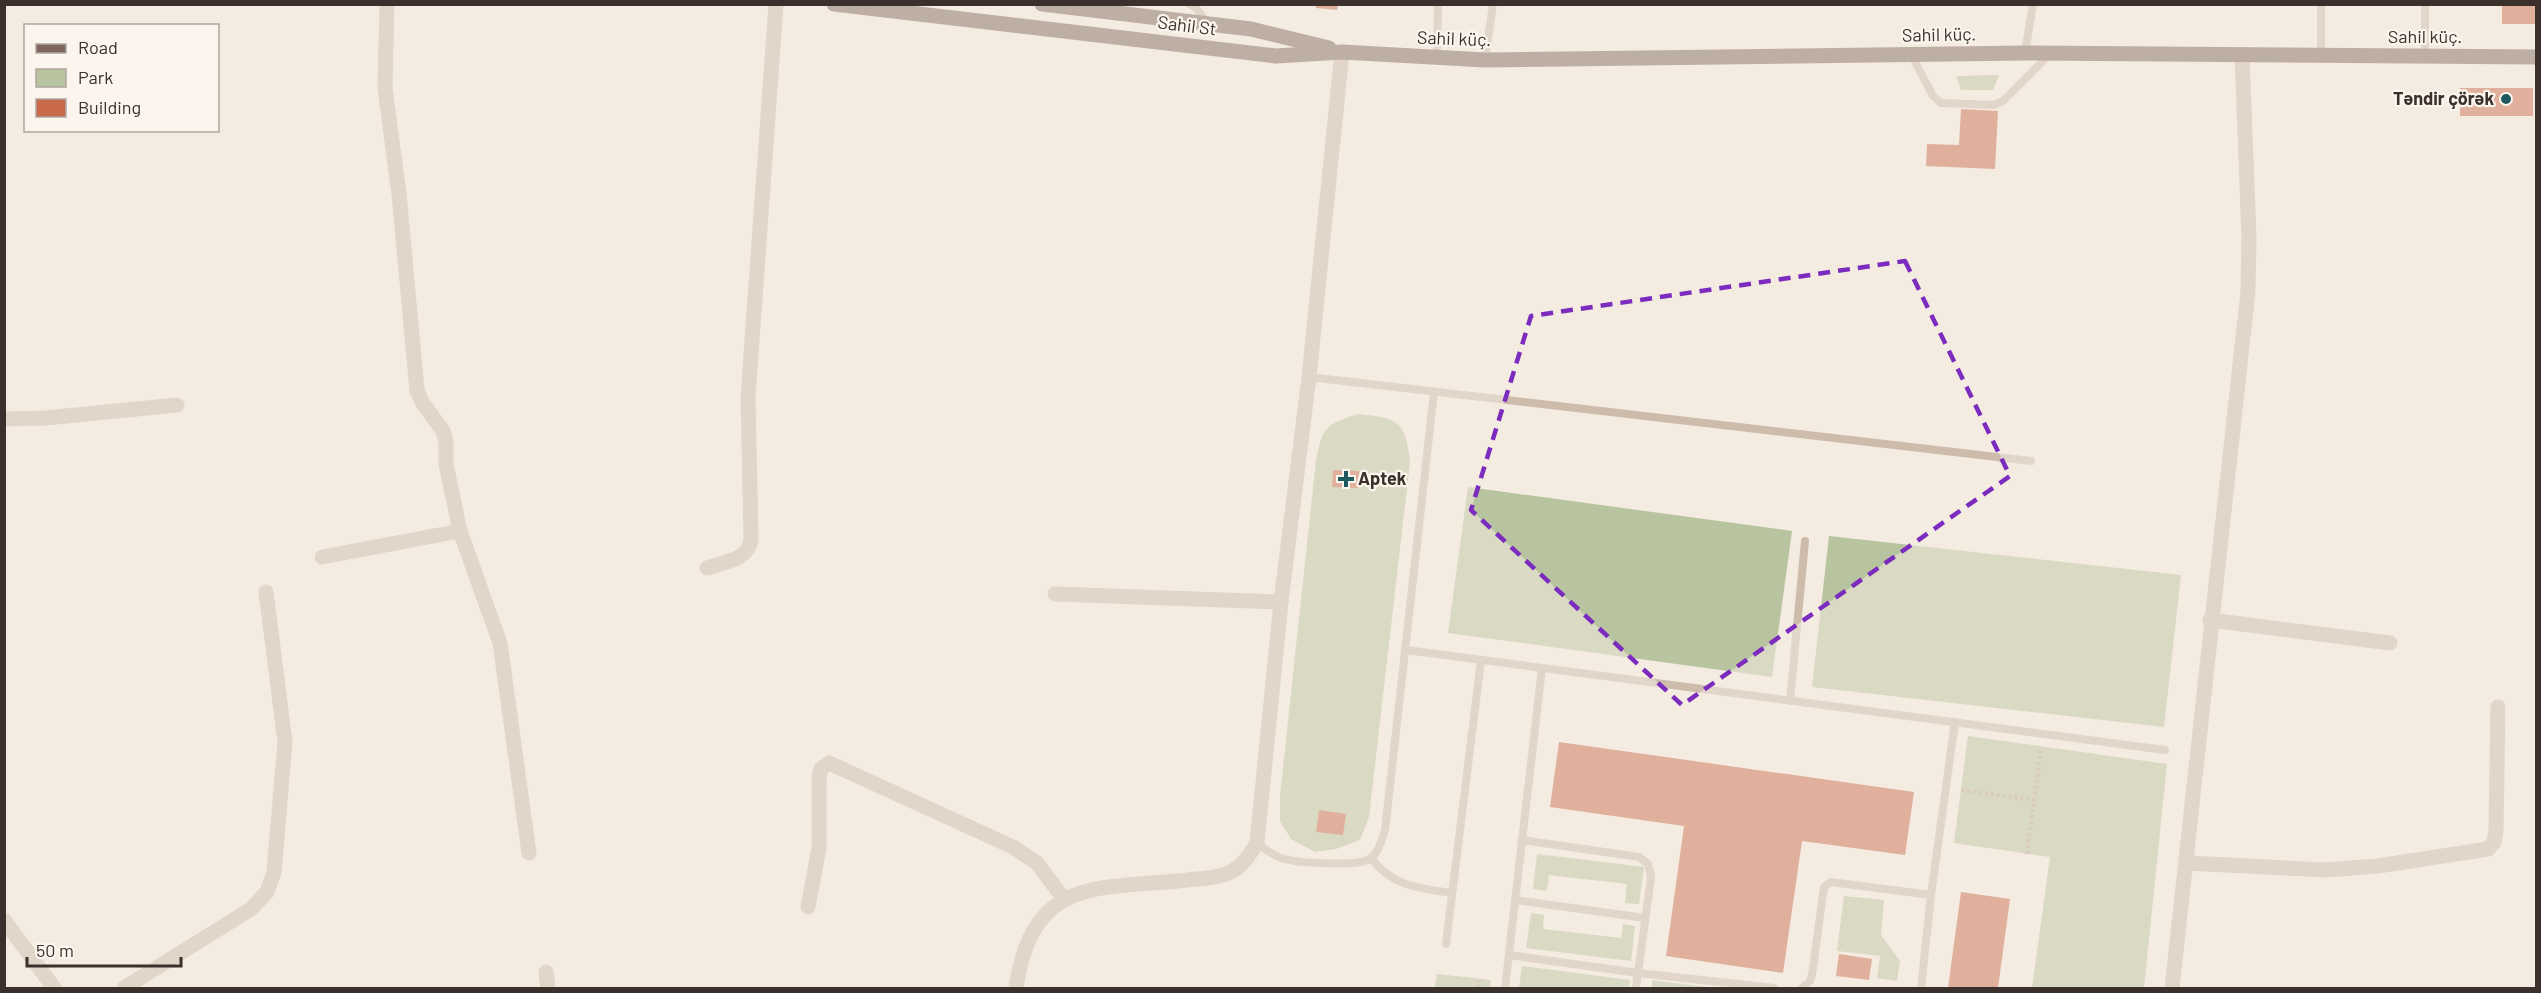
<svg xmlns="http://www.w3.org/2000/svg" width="2541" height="993" viewBox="0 0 2541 993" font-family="Barlow,sans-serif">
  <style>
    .green { fill: #b8c4a0 }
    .building { fill: #c8694b }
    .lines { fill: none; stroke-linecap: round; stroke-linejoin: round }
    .path { stroke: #b9a596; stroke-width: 4; stroke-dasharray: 3 3; stroke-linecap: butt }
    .lane { stroke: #cdbbac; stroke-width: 8 }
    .street { stroke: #cdbbac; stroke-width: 15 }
    .primary { stroke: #7d675c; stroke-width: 15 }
    .marked { fill: none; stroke: #7b2cbf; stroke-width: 4.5; stroke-dasharray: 12 8; stroke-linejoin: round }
    .poi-dot { fill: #1f5a5e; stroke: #fbf5ee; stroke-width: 2 }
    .labels { text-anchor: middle; stroke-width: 4.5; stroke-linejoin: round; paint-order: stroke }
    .street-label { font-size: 18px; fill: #3b302b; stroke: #fbf5ee }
    .poi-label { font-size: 18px; font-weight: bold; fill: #3b302b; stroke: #fbf5ee; text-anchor: end }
  </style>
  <rect width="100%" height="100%" fill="#f4ebe1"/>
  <g class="green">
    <polygon points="1999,75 1993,90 1961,90 1956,76"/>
    <path d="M1358 414C1399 418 1405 421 1410 462L1369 817 1360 840 1336 849 1315 852 1291 839 1280 821V796L1316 460C1323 426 1325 425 1358 414Z"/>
    <polygon points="1468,487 1792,531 1772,677 1448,633"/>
    <polygon points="1829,536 2181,575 2164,727 1812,687"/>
    <polygon points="1968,736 2167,764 2144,988 2032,988 2050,857 1954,843"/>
    <polygon points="1537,854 1644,867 1639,904 1625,903 1627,884 1549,875 1547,891 1533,889"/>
    <polygon points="1844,896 1884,900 1881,935 1900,961 1897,981 1877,978 1880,956 1837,951"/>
    <polygon points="1531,913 1544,915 1543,929 1621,938 1623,924 1635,926 1631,961 1526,948"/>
    <polygon points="1522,966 1630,980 1629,988 1519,988"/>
    <polygon points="1437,974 1491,980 1490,988 1435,988"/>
    <polygon points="1653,980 1658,981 1715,988 1651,988"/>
  </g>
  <g class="building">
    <polygon points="1316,4 1338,4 1337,10 1316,8"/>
    <rect x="2502" y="4" width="34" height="20"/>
    <rect x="2460" y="88" width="73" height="28"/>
    <polygon points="1961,109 1998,111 1995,169 1926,166 1927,144 1959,145"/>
    <polygon points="1333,470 1359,471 1359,488 1332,487"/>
    <polygon points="1559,742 1914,792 1905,855 1802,841 1783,973 1666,956 1684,826 1550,807"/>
    <polygon points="1319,810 1346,814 1343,835 1316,832"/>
    <polygon points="1961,892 2010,899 1998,988 1948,988"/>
    <polygon points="1839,954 1872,959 1869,980 1836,976"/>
  </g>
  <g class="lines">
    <g class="path">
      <polyline points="1961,790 2034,800"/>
      <polyline points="2027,854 2041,747"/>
      <polyline points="1478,988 1479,980"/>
    </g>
    <g class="lane">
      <polyline points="1189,4 1195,7 1209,24"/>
      <polyline points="2321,4 2321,56"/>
      <polyline points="2025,53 2033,4"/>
      <polyline points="1911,54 1933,96 1941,103 1994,105 2003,101 2050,54"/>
      <polyline points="2425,56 2425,4"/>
      <polyline points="1437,59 1438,4"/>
      <polyline points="1485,60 1493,4"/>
      <polyline points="1309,377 2031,461"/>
      <polyline points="1406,650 2165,750"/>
      <polyline points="1790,701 1805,541"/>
      <polyline points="1522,840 1639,857 1648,864 1651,877 1636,988"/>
      <path d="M1257 843C1265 849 1272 855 1281 858 1296 863 1357 867 1370 859 1379 852 1382 839 1385 830L1434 392"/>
      <path d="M1371 858C1393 887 1419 888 1452 893"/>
      <polyline points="1515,900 1645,918"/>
      <polyline points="1446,944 1481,660"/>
      <polyline points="1509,955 1638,973 1774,988"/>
      <polyline points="1505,988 1542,668"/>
      <polyline points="1802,988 1810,981 1812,975 1824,887 1831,882 1931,895 1955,722"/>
      <polyline points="1921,988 1931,895"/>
    </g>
    <g class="street">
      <polyline points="387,4 385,88 399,194 417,390 422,402 443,431 446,441 446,464 460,531 500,643 529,853"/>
      <polyline points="4,419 46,418 177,405"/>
      <polyline points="322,557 460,531"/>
      <path d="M707 568C724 562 748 560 751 540L748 397 776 4"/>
      <polyline points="1055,594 1281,602"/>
      <polyline points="2210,620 2390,643"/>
      <polyline points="2187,863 2325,870 2378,866 2488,849 2494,842 2496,831 2498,707"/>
      <polyline points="808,907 819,848 819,777 821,769 829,763 1013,847 1037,863 1064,899"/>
      <polyline points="4,920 54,988"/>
      <polyline points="546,972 548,988"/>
      <polyline points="124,988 251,909 267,892 274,872 285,742 266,592"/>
      <path d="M1016 988C1033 874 1099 890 1188 880 1204 878 1224 878 1237 868 1246 862 1251 852 1257 843L1281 602 1309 377 1342 52"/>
      <polyline points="2172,988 2248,291 2249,238 2242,55"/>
    </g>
    <g class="primary">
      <polyline points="834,4 1276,56 1342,52 1485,60 2025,53 2536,57"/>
      <polyline points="1042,4 1251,29 1329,48"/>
    </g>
  </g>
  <path d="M0 0H2541V993H0ZM1905 261 2010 476 1682 705 1471 510 1531 316Z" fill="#f4ebe1" fill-opacity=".55" fill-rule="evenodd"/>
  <path class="marked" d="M1905 261 2010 476 1682 705 1471 510 1531 316Z"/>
  <g class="poi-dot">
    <circle cx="2506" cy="99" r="6"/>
    <path d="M1343 470h6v6h6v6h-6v6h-6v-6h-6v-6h6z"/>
  </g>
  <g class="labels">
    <g class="street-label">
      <text transform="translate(1187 26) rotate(7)" y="6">Sahil St</text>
      <text transform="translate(1939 35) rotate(-1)" y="6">Sahil küç.</text>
      <text x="2425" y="43">Sahil küç.</text>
      <text transform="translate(1454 39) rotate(2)" y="6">Sahil küç.</text>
    </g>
    <g class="poi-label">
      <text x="2494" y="105">Təndir çörək</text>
      <text x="1358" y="485" text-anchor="start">Aptek</text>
    </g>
  </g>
  <rect width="2541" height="993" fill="none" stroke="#3b302b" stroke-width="12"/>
  <rect x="24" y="24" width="195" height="108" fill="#fbf5ee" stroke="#aea6a0" stroke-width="1.5"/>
  <rect x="36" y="44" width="30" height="9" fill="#7d675c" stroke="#aea6a0" stroke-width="1.5"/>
  <text x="78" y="54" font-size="18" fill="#3b302b">Road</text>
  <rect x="36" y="69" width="30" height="18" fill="#b8c4a0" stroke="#aea6a0" stroke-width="1.5"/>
  <text x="78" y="84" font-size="18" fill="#3b302b">Park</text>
  <rect x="36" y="99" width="30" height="18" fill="#c8694b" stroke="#aea6a0" stroke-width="1.5"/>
  <text x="78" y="114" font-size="18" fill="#3b302b">Building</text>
  <path d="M27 957v9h154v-9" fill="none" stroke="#3b302b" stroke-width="3"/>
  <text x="36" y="957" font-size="18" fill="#3b302b" stroke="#fbf5ee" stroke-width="4.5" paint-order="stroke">50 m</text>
</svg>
